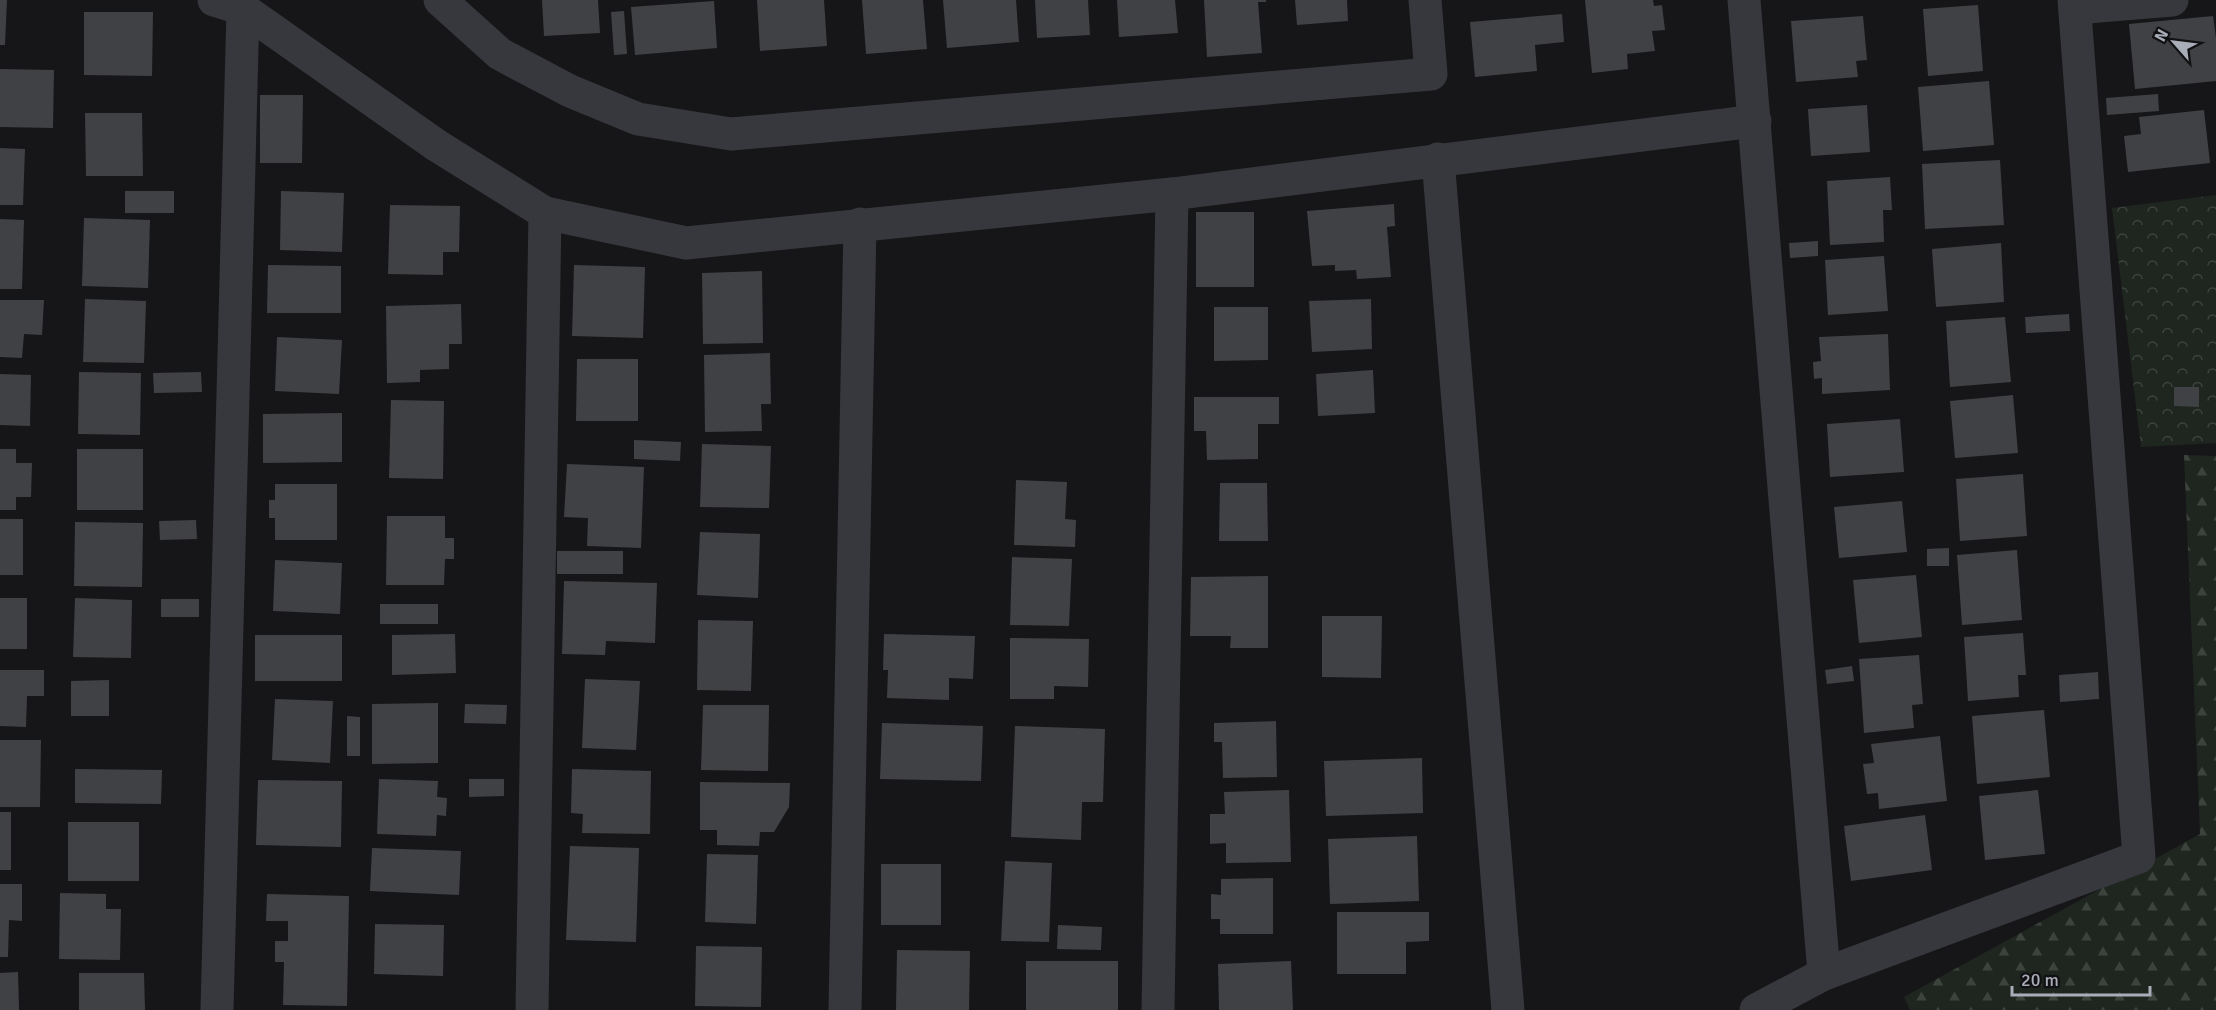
<svg xmlns="http://www.w3.org/2000/svg" width="2216" height="1010" viewBox="0 0 2216 1010" font-family="Signika,sans-serif">
  <style>
    .forest { fill: url(#forest-firs) }
    .park { fill: url(#park-crowns) }
    .building { fill: #404145 }
    .lines { fill: none; stroke-linecap: round; stroke-linejoin: round }
    .street { stroke: #37383d; stroke-width: 33 }
  </style>
  <defs>
    <pattern id="forest-firs" width="22" height="20" patternUnits="userSpaceOnUse" patternTransform="scale(1.5)"><rect width="22" height="20" fill="#1e261f"/><path d="M5 1l3.5 6h-7zM16 11l3.5 6h-7z" fill="#3c433d"/></pattern>
    <pattern id="park-crowns" width="20" height="18" patternUnits="userSpaceOnUse" patternTransform="scale(1.5)"><rect width="20" height="18" fill="#1e261f"/><path d="M2 6a3 3 0 1 1 6 0M12 15a3 3 0 1 1 6 0" fill="none" stroke="#3c433d"/></pattern>
  </defs>
  <rect width="100%" height="100%" fill="#161618"/>
  <polygon class="forest" points="2184,455 2216,456 2216,1010 1910,1010 1904,997 2200,834"/>
  <polygon class="park" points="2216,195 2216,443 2141,447 2112,208"/>
  <g class="building">
    <polygon points="0,0 7,0 5,45 0,45"/>
    <polygon points="542,0 598,0 600,33 544,36"/>
    <polygon points="757,0 824,0 827,46 760,51"/>
    <polygon points="862,0 923,0 927,49 866,54"/>
    <polygon points="943,0 1016,0 1019,42 947,48"/>
    <polygon points="1035,0 1088,0 1090,35 1037,38"/>
    <polygon points="1117,0 1175,0 1178,33 1119,37"/>
    <polygon points="1204,0 1266,0 1266,2 1258,2 1262,53 1207,57"/>
    <polygon points="1295,0 1347,0 1348,21 1297,25"/>
    <polygon points="1585,0 1653,0 1654,6 1662,5 1665,30 1652,31 1655,51 1627,54 1628,69 1592,73"/>
    <polygon points="714,1 717,48 635,55 631,7"/>
    <polygon points="1978,5 1983,71 1928,76 1923,9"/>
    <polygon points="624,11 627,54 614,55 611,12"/>
    <polygon points="84,12 153,12 152,76 84,75"/>
    <polygon points="1562,14 1564,42 1535,45 1537,71 1475,77 1470,22"/>
    <polygon points="1863,16 1867,60 1856,61 1858,77 1796,82 1791,21"/>
    <polygon points="2213,16 2216,38 2216,81 2135,89 2129,24"/>
    <polygon points="0,69 54,70 53,128 0,127"/>
    <polygon points="1989,81 1994,145 1923,151 1918,87"/>
    <polygon points="2158,94 2159,111 2107,115 2106,98"/>
    <polygon points="260,95 303,95 302,163 260,163"/>
    <polygon points="1867,105 1870,152 1811,156 1808,109"/>
    <polygon points="2204,110 2210,163 2128,172 2124,136 2141,134 2139,117"/>
    <polygon points="85,113 142,113 143,176 86,176"/>
    <polygon points="0,148 25,149 23,205 0,205"/>
    <polygon points="2000,160 2004,225 1925,229 1922,164"/>
    <polygon points="1890,177 1892,210 1883,210 1884,242 1830,245 1827,181"/>
    <rect x="125" y="191" width="49" height="22"/>
    <polygon points="281,191 344,193 342,252 280,250"/>
    <polygon points="1394,204 1395,226 1387,227 1391,277 1357,279 1356,270 1335,271 1335,265 1312,266 1307,211"/>
    <polygon points="390,205 460,206 459,252 443,252 443,275 388,274"/>
    <rect x="1196" y="212" width="58" height="75"/>
    <polygon points="84,218 150,220 148,288 82,286"/>
    <polygon points="0,219 24,220 22,289 0,289"/>
    <polygon points="1818,241 1818,256 1790,258 1789,243"/>
    <polygon points="2001,243 2004,302 1936,307 1932,249"/>
    <polygon points="1884,256 1888,311 1828,315 1825,260"/>
    <polygon points="268,265 341,266 341,313 267,313"/>
    <polygon points="574,265 645,267 643,338 572,336"/>
    <polygon points="762,271 763,343 703,344 702,273"/>
    <polygon points="85,299 146,301 144,363 83,362"/>
    <polygon points="1371,299 1372,349 1312,352 1309,301"/>
    <polygon points="0,300 44,300 42,335 24,334 22,358 0,357"/>
    <polygon points="461,304 462,344 449,344 449,369 420,370 420,382 387,383 386,306"/>
    <polygon points="1214,307 1268,307 1268,360 1214,361"/>
    <polygon points="2069,314 2070,331 2026,333 2025,317"/>
    <polygon points="2005,317 2011,382 1950,387 1946,321"/>
    <polygon points="1888,334 1890,390 1822,394 1822,378 1814,379 1813,362 1821,361 1819,337"/>
    <polygon points="277,337 342,340 339,394 275,391"/>
    <polygon points="770,353 771,404 761,404 762,431 705,432 704,355"/>
    <polygon points="577,359 638,359 638,421 576,421"/>
    <polygon points="1373,370 1375,413 1318,416 1316,374"/>
    <polygon points="79,372 141,373 140,435 78,434"/>
    <polygon points="201,372 202,392 154,393 153,373"/>
    <polygon points="0,374 31,375 30,426 0,425"/>
    <polygon points="2174,387 2199,387 2199,407 2174,406"/>
    <polygon points="2013,395 2018,453 1955,458 1950,401"/>
    <polygon points="1194,397 1279,397 1279,424 1258,424 1258,459 1207,460 1206,431 1194,431"/>
    <polygon points="391,400 444,401 443,479 389,478"/>
    <polygon points="342,413 342,462 263,463 263,414"/>
    <polygon points="1900,419 1904,472 1830,477 1827,424"/>
    <polygon points="634,440 681,442 680,461 634,459"/>
    <polygon points="702,444 771,446 769,508 700,507"/>
    <polygon points="0,449 16,449 16,463 32,463 31,497 16,497 16,510 0,510"/>
    <rect x="77" y="449" width="66" height="61"/>
    <polygon points="567,464 644,467 641,548 587,546 588,518 564,517"/>
    <polygon points="2023,474 2027,536 1960,541 1956,479"/>
    <polygon points="1016,480 1067,482 1065,519 1076,520 1075,547 1014,545"/>
    <polygon points="1220,483 1267,483 1268,541 1219,541"/>
    <polygon points="275,484 337,484 337,540 275,540 275,518 269,518 269,500 275,500"/>
    <polygon points="1902,501 1907,552 1839,558 1834,507"/>
    <polygon points="387,516 445,516 445,538 454,538 454,559 445,559 444,585 386,585"/>
    <rect x="0" y="519" width="23" height="56"/>
    <polygon points="196,520 197,539 160,540 159,521"/>
    <polygon points="75,522 143,523 142,587 74,586"/>
    <polygon points="700,532 760,534 758,598 697,595"/>
    <polygon points="1949,548 1949,566 1927,566 1927,549"/>
    <polygon points="2017,550 2022,620 1962,625 1957,555"/>
    <rect x="557" y="551" width="66" height="23"/>
    <polygon points="1012,557 1072,559 1069,626 1010,625"/>
    <polygon points="275,560 342,563 340,614 273,611"/>
    <polygon points="1916,575 1922,637 1859,643 1853,580"/>
    <polygon points="1268,576 1268,648 1230,648 1231,636 1190,636 1191,577"/>
    <polygon points="564,581 657,583 655,643 606,641 605,655 562,654"/>
    <rect x="0" y="598" width="27" height="51"/>
    <polygon points="75,598 132,600 131,658 73,657"/>
    <rect x="161" y="599" width="38" height="18"/>
    <rect x="380" y="604" width="58" height="20"/>
    <polygon points="1322,616 1382,616 1381,678 1322,677"/>
    <polygon points="698,620 753,621 751,691 697,690"/>
    <polygon points="2023,633 2026,675 2018,675 2019,697 1968,701 1964,637"/>
    <polygon points="455,634 456,673 392,675 392,635"/>
    <polygon points="884,634 975,636 973,679 949,678 949,700 887,698 888,670 883,670"/>
    <rect x="255" y="635" width="87" height="46"/>
    <polygon points="1010,638 1089,639 1088,687 1054,686 1054,699 1010,699"/>
    <polygon points="1919,655 1923,704 1912,705 1914,728 1864,733 1859,659"/>
    <polygon points="1852,666 1854,681 1827,684 1825,670"/>
    <polygon points="0,670 44,670 44,696 27,696 26,727 0,726"/>
    <polygon points="2098,672 2099,699 2060,702 2059,675"/>
    <polygon points="585,679 640,681 636,750 582,748"/>
    <polygon points="109,680 109,716 71,716 71,681"/>
    <polygon points="275,699 333,701 330,763 272,760"/>
    <polygon points="438,703 438,763 372,764 372,704"/>
    <polygon points="465,704 507,705 506,724 464,723"/>
    <polygon points="703,705 769,705 768,771 701,770"/>
    <polygon points="2044,710 2050,777 1977,784 1972,716"/>
    <polygon points="347,716 360,717 360,756 347,756"/>
    <polygon points="1276,721 1277,777 1223,778 1222,742 1214,742 1214,723"/>
    <polygon points="882,723 983,726 981,781 880,779"/>
    <polygon points="1015,726 1105,729 1103,802 1082,802 1081,840 1011,837"/>
    <polygon points="1940,736 1947,801 1879,809 1878,793 1867,794 1863,764 1874,763 1871,744"/>
    <polygon points="0,740 41,740 40,807 0,807"/>
    <polygon points="1422,758 1423,813 1326,816 1324,761"/>
    <polygon points="75,769 162,770 161,804 75,803"/>
    <polygon points="572,769 651,771 650,834 582,833 583,814 571,813"/>
    <polygon points="379,779 438,781 437,797 447,798 446,816 437,815 436,836 377,834"/>
    <polygon points="469,779 504,779 504,796 469,797"/>
    <polygon points="258,780 342,781 341,847 256,845"/>
    <polygon points="700,782 790,783 789,807 774,832 760,832 759,846 717,845 717,830 700,830"/>
    <polygon points="1289,790 1291,862 1226,863 1226,843 1210,844 1210,814 1225,814 1224,792"/>
    <polygon points="2038,790 2045,854 1985,860 1979,796"/>
    <rect x="0" y="812" width="11" height="58"/>
    <polygon points="1925,815 1932,870 1851,881 1844,826"/>
    <rect x="68" y="822" width="71" height="59"/>
    <polygon points="1417,836 1419,901 1330,904 1328,839"/>
    <polygon points="570,846 639,848 636,942 566,940"/>
    <polygon points="372,848 461,851 459,895 370,891"/>
    <polygon points="707,854 758,855 756,924 705,922"/>
    <polygon points="1005,861 1052,863 1049,942 1001,941"/>
    <rect x="881" y="864" width="60" height="61"/>
    <polygon points="1273,878 1273,934 1220,934 1220,919 1211,919 1211,894 1221,895 1221,879"/>
    <polygon points="0,884 22,884 22,921 9,920 8,957 0,957"/>
    <polygon points="60,893 106,894 106,909 121,909 120,960 59,959"/>
    <polygon points="267,894 349,896 347,1006 283,1005 284,962 275,962 275,941 288,941 288,921 266,921"/>
    <polygon points="1337,912 1429,912 1429,941 1406,942 1406,974 1337,974"/>
    <polygon points="375,924 444,925 443,976 374,974"/>
    <polygon points="1058,925 1102,927 1101,950 1057,949"/>
    <polygon points="696,946 762,947 761,1007 695,1006"/>
    <polygon points="897,950 970,951 969,1010 896,1010"/>
    <rect x="1026" y="961" width="92" height="49"/>
    <polygon points="1291,961 1293,1010 1219,1010 1218,964"/>
    <polygon points="18,972 19,1010 0,1010 0,973"/>
    <polygon points="79,973 144,973 145,1010 79,1010"/>
  </g>
  <g class="lines">
    <g class="street">
      <polyline points="214,0 243,9 436,145 545,213 686,243 1172,194 1755,121"/>
      <polyline points="440,0 500,54 570,91 638,119 731,134 1431,74 1425,0"/>
      <polyline points="1744,0 1824,974"/>
      <polyline points="2075,8 2172,0"/>
      <polyline points="1438,159 1508,1010"/>
      <polyline points="217,1010 243,9"/>
      <polyline points="532,1010 545,213"/>
      <polyline points="845,1010 860,224"/>
      <polyline points="1158,1010 1172,194"/>
      <polyline points="1756,1010 1824,974 2139,857 2074,0"/>
    </g>
  </g>
  <g transform="translate(2174 42) rotate(298)" stroke="#111113" stroke-width="4.5" paint-order="stroke">
  <path d="M0-4.5L10 22L0 15L-10 22Z" fill="#a8adb8"/>
  <text y="-9" font-size="16" font-weight="bold" text-anchor="middle" fill="#a8adb8">N</text>
  </g>
  <path d="M2012 986v9h138v-9" fill="none" stroke="#a8adb8" stroke-width="3"/>
  <text x="2021" y="986" font-size="18" fill="#a8adb8" stroke="#111113" stroke-width="4.5" paint-order="stroke">20 m</text>
</svg>
